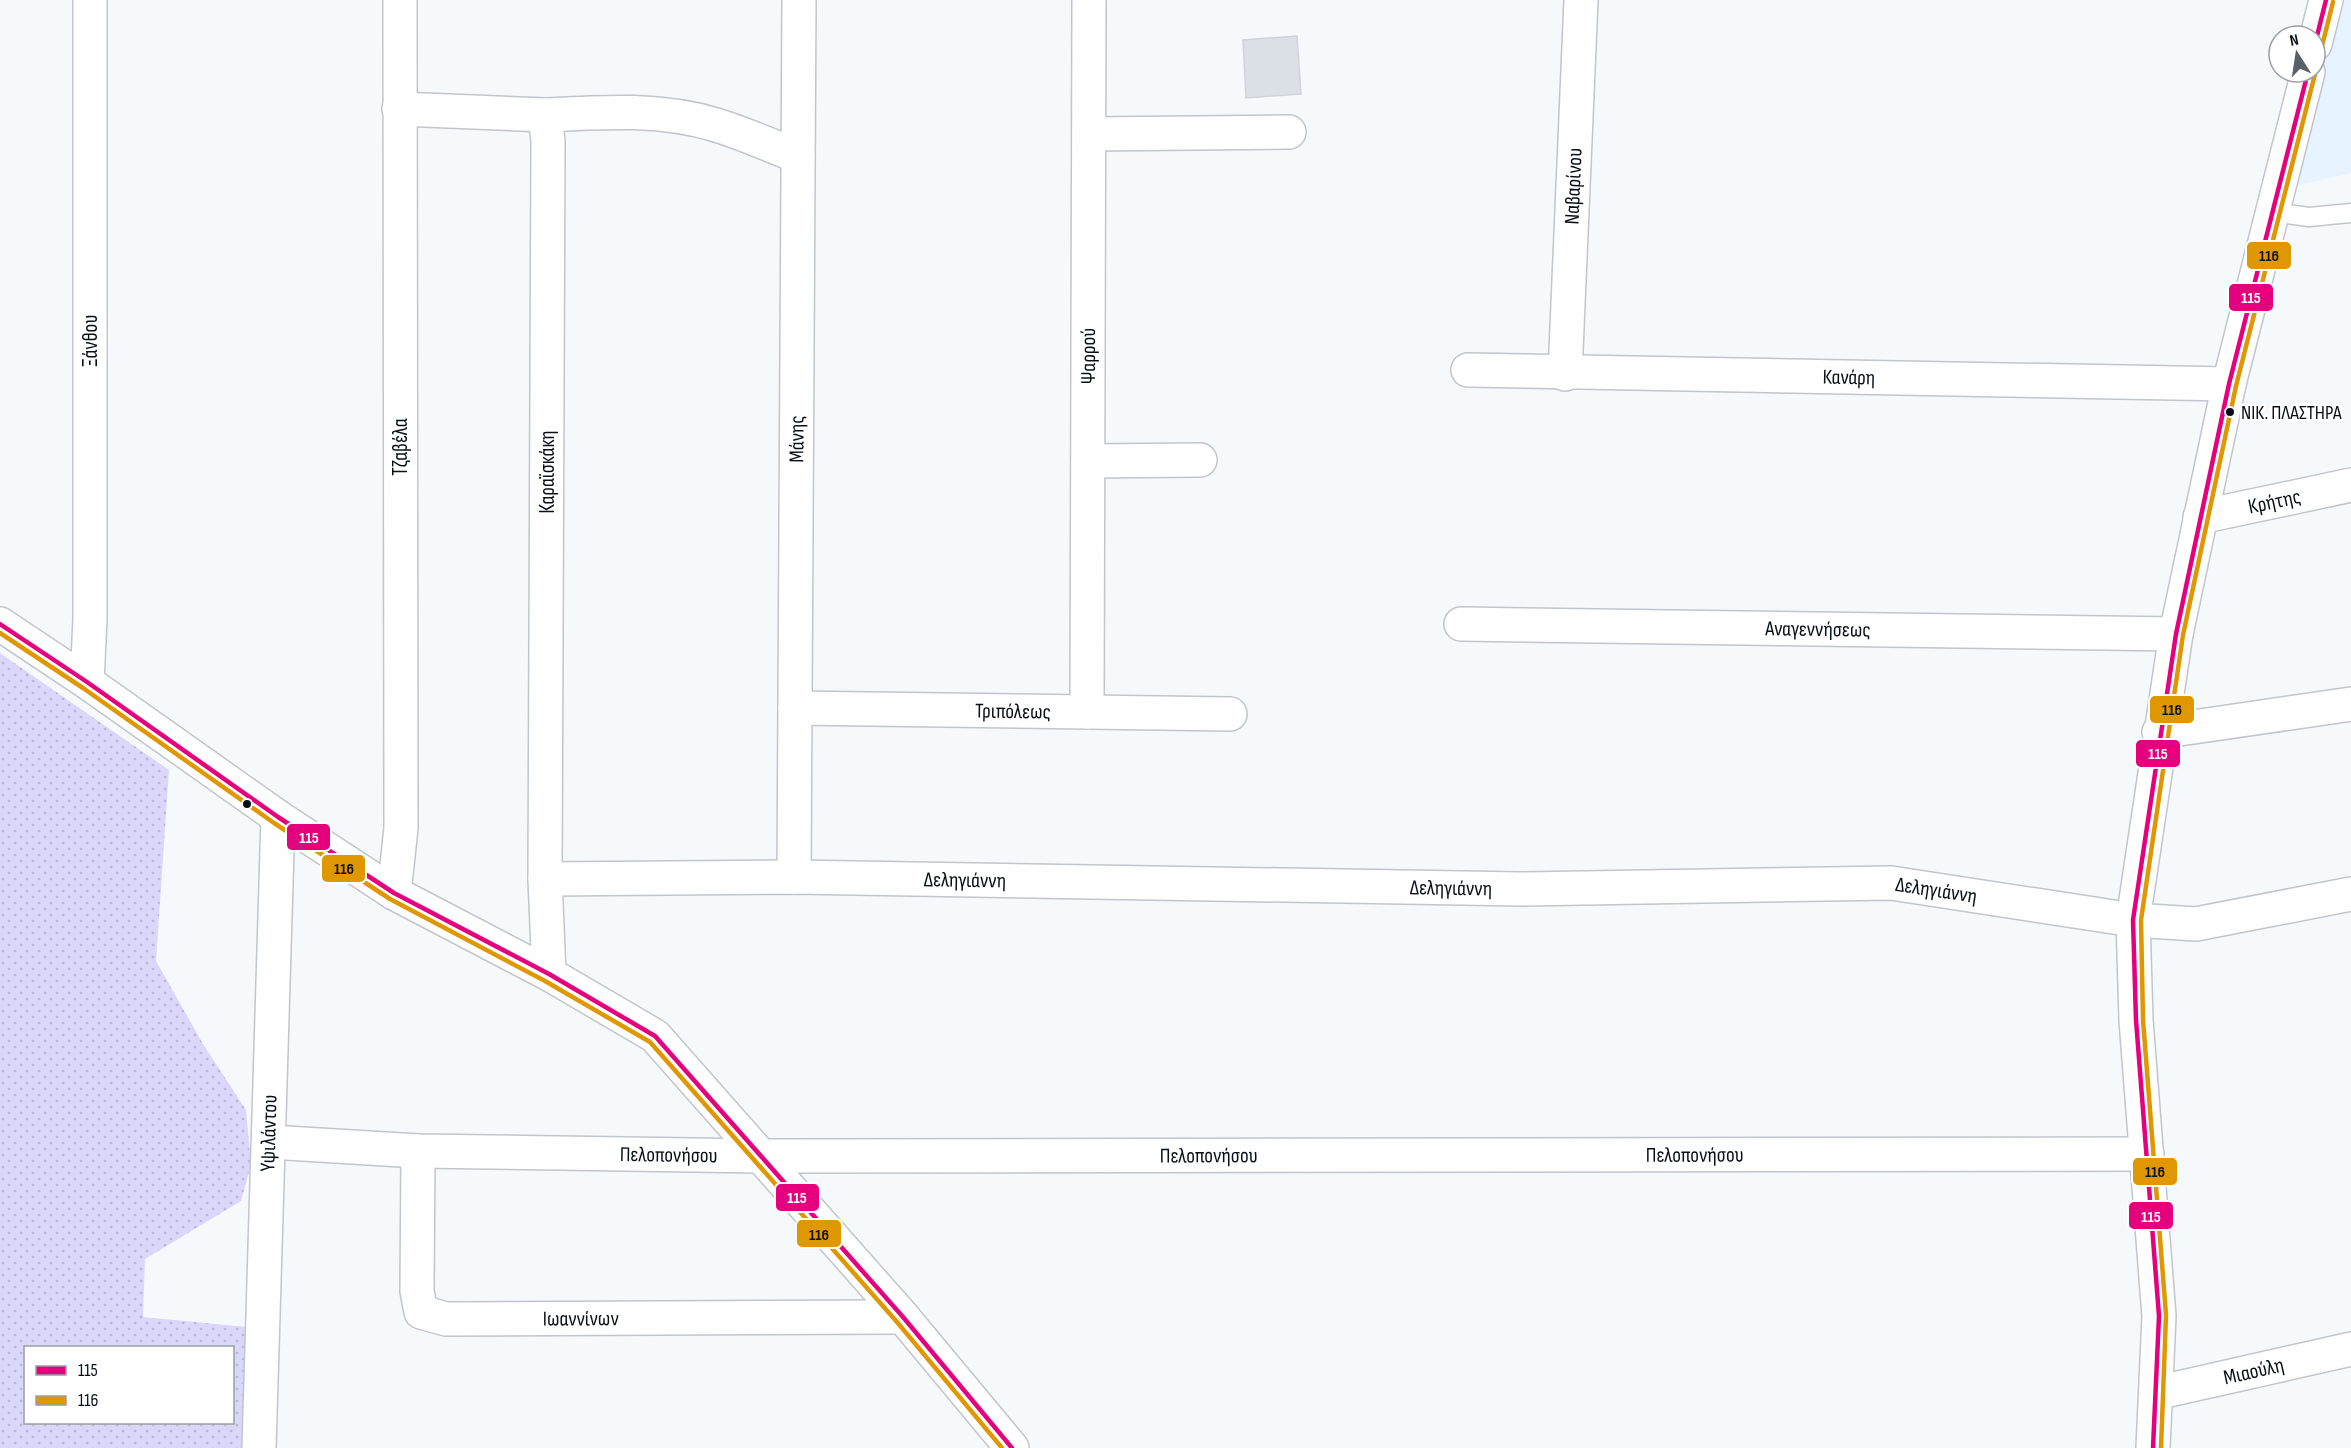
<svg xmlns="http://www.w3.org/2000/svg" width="2351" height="1448" viewBox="0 0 2351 1448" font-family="'Sofia Sans Condensed',sans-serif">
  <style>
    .built { fill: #e7f3fe }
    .grass { fill: url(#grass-dots); fill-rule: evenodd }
    .building { fill: #dbdfe6; stroke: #d0d4da; stroke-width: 1.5 }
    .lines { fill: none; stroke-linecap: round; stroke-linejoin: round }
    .lane-casing { stroke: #c0c6cc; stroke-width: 21 }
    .street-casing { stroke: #c0c6cc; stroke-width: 36 }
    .lane { stroke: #fefeff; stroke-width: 18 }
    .street { stroke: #fefeff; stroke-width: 33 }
    .bus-1-casing { stroke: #fff; stroke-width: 9 }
    .bus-2-casing { stroke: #fff; stroke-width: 9 }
    .bus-1 { stroke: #e5007d; stroke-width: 4.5 }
    .bus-2 { stroke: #df9702; stroke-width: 4.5 }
    .bus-dot { fill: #060f16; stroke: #fff; stroke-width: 2 }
    .labels { text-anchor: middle; stroke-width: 5; stroke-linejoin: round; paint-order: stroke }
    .bus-label { font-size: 20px; fill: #060f16; stroke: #fff; text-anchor: start }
    .street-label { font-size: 21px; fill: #060f16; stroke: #fff }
    .line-badge { stroke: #fff; stroke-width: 2 }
    .badge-label { font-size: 16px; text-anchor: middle; font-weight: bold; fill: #fff }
    .pale-badge-label { font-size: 16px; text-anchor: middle; font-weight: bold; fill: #111 }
  </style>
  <defs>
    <pattern id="grass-dots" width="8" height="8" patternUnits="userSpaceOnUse" patternTransform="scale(1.5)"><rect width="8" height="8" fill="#dad7fb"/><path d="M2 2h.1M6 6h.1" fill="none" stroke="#bab7d6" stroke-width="1.8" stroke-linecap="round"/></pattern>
  </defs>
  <rect width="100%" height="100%" fill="#f6f9fc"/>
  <polygon class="built" points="2332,0 2351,0 2351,173 2288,188"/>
  <path class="grass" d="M0 653 169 770 156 961 203 1044 246 1110 251 1165 241 1201 145 1259 143 1317 247 1327 242 1448H0ZM26 1348H232V1422H26Z"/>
  <polygon class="building" points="1297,36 1301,94 1246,98 1243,40"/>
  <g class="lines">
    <g class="lane-casing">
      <polyline id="lane" points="2273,212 2309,217 2351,213"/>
    </g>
    <g class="street-casing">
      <g id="street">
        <polyline points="2315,44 2326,0"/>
        <polyline points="399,109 545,115 548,141 545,879 549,974"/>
        <path d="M545 115C602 112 660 108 716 125 743 133 771 146 798 156"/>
        <polyline points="1090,134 1289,132"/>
        <path id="s1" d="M1468 370 2229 384"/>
        <path id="s2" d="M1565 374 1581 0"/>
        <polyline points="1088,461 1200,460"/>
        <path id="s3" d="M2200 517 2351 485"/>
        <polyline points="0,624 87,682 278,817 394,893 549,974 655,1036 903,1317 1012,1448"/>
        <path id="s4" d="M1461 624 2176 634"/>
        <polyline points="87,682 90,619 90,0"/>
        <path id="s5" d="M795 708 1230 714"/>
        <path id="s6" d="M1087 712 1089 0"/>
        <polyline points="2159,732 2351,704"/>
        <path id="s7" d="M794 877 799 0"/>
        <path id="s8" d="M545 879 794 877 1521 889 1891 883 2133 920 2196 924 2351 894"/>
        <polyline points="394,893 401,828 400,0"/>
        <path id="s9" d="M270 1142 418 1151 760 1156 2147 1154"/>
        <path id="s10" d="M418 1151 417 1291 421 1312 446 1319 903 1317"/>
        <path id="s11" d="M2156 1393 2351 1349"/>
        <path id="s12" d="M259 1448 278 817"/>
        <polyline points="2153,1448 2159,1316 2136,1020 2133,920 2176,634 2229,384 2308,72"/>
      </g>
    </g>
    <use href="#lane" class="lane"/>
    <use href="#street" class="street"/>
    <g class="bus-1-casing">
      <g id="bus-1">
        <polyline points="2315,44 2326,0"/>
        <polyline points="0,624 87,682 278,817 394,893 549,974 655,1036 903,1317 1012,1448"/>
        <polyline points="2153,1448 2159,1316 2136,1020 2133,920 2176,634 2229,384 2308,72"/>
      </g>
    </g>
    <g class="bus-2-casing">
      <g id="bus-2">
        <polyline points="2322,46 2333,2"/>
        <polyline points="0,633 83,688 274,823 390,899 545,981 650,1042 897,1322 1002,1448"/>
        <polyline points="2161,1448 2166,1315 2143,1020 2141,920 2183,635 2236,386 2315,74"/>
      </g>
    </g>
    <use href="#bus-1" class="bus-1"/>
    <use href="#bus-2" class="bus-2"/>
  </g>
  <g class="bus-dot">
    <circle cx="2230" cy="412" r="5"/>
    <circle cx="247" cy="804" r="5"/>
  </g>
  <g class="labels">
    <g class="bus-label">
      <text x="2241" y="419">ΝΙΚ. ΠΛΑΣΤΗΡΑ</text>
    </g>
    <g class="street-label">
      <text dy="7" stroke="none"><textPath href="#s2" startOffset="188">Ναβαρίνου</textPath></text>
      <text transform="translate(90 341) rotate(-90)" y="7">Ξάνθου</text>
      <text dy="7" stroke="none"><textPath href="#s6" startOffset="356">Ψαρρού</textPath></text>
      <text dy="7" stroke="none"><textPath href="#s1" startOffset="381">Κανάρη</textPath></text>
      <text dy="7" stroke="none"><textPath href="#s7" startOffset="438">Μάνης</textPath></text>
      <text transform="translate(400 447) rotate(-90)" y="7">Τζαβέλα</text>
      <text transform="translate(547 472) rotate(-90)" y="7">Καραϊσκάκη</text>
      <text dy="7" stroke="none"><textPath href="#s3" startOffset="76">Κρήτης</textPath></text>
      <text dy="7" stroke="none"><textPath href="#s4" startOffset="357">Αναγεννήσεως</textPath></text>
      <text dy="7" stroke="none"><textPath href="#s5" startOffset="218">Τριπόλεως</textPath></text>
      <text dy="7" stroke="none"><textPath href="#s8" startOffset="420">Δεληγιάννη</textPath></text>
      <text dy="7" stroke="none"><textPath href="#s8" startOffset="906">Δεληγιάννη</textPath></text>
      <text dy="7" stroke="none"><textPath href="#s8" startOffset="1392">Δεληγιάννη</textPath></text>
      <text dy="7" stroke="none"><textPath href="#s12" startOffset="315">Υψιλάντου</textPath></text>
      <text dy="7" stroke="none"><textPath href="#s9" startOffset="399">Πελοπονήσου</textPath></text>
      <text dy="7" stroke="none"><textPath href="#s9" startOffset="939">Πελοπονήσου</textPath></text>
      <text dy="7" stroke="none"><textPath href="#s9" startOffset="1425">Πελοπονήσου</textPath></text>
      <text dy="7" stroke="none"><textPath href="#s10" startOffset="322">Ιωαννίνων</textPath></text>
      <text dy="7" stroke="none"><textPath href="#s11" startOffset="100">Μιαούλη</textPath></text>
    </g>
  </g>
  <g class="line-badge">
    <rect x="2246" y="241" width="46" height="29" rx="6" fill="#df9702"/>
    <rect x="2228" y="283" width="46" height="29" rx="6" fill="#e5007d"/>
    <rect x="2149" y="695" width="46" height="29" rx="6" fill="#df9702"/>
    <rect x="2135" y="739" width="46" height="29" rx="6" fill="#e5007d"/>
    <rect x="286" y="823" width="45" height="28" rx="6" fill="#e5007d"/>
    <rect x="321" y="854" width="45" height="29" rx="6" fill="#df9702"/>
    <rect x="2132" y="1157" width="46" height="29" rx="6" fill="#df9702"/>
    <rect x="775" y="1183" width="45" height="29" rx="6" fill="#e5007d"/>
    <rect x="2128" y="1201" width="46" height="29" rx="6" fill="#e5007d"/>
    <rect x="796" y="1219" width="46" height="29" rx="6" fill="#df9702"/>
  </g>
  <g class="badge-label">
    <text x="2251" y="303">115</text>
    <text x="2158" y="759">115</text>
    <text x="309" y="843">115</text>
    <text x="797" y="1203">115</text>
    <text x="2151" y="1222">115</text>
  </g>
  <g class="pale-badge-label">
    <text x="2269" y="261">116</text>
    <text x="2172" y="715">116</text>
    <text x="344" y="874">116</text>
    <text x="2155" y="1177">116</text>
    <text x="819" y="1240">116</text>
  </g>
  <rect x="24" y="1346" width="210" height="78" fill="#ffffff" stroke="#9b9fa2" stroke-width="1.5"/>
  <rect x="36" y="1366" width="30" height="9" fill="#e5007d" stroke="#9b9fa2" stroke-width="1.5"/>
  <text x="78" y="1376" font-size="18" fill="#060f16">115</text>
  <rect x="36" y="1396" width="30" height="9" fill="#df9702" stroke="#9b9fa2" stroke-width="1.5"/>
  <text x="78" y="1406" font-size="18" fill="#060f16">116</text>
  <g transform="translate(2297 54) rotate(348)"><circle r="28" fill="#ffffff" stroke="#9b9fa2" stroke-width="1.5"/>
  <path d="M0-4.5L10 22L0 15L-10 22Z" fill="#5a6166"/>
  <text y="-9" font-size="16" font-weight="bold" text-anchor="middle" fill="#060f16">N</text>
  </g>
</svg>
